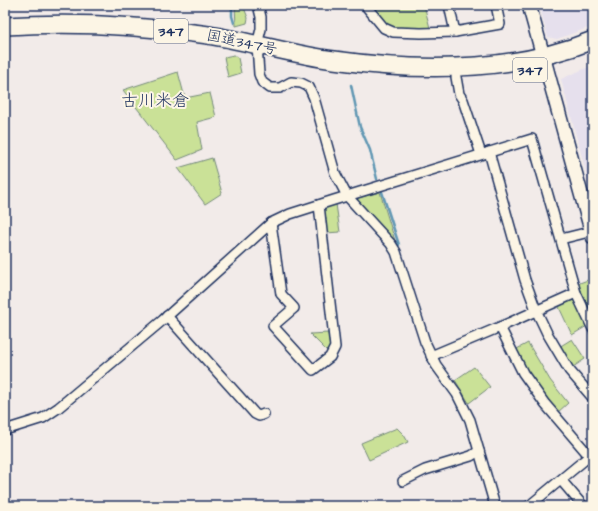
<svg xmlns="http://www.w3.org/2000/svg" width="598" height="511" viewBox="0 0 598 511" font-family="'Architects Daughter','Klee One',sans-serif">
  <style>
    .built { fill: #e6e0ed }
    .green { fill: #cae197; stroke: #72887a }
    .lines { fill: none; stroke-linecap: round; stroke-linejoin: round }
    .stream { stroke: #6097b3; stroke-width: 2.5 }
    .street-casing { stroke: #1b2f5e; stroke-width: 12 }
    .secondary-casing { stroke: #1b2f5e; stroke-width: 16 }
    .highway-casing { stroke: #1b2f5e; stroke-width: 20 }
    .street { stroke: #fcf5e5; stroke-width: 9 }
    .secondary { stroke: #fcf5e5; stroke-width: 13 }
    .highway { stroke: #fcf5e5; stroke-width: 17 }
    .labels { text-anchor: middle; stroke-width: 4; stroke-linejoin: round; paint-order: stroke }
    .shield { fill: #fcf5e5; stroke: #5e6a86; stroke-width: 1 }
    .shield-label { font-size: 14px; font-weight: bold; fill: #1b2f5e }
    .street-label { font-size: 15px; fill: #1b2f5e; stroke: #fcf5e5 }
    .quarter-label { font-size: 17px; fill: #1b2f5e; stroke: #fcf5e5 }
  </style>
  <rect width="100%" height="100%" fill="#f2ebe9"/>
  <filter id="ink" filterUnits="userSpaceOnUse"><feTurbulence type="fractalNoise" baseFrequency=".025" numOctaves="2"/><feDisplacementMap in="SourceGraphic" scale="8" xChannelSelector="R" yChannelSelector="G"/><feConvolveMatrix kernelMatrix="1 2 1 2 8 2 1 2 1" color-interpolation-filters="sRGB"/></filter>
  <g filter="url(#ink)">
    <g class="built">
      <polygon points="539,5 593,5 593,26 557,39 548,37"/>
      <polygon points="593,65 593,198 561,79"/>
    </g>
    <g class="green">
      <polygon points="235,5 243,5 248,18 247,23 236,26"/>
      <polygon points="368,5 424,5 430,28 402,28 387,26"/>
      <polygon points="234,55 238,58 241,73 228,77 224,57"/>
      <polygon points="178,72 185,98 210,93 216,117 197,122 202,150 177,160 123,90"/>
      <polygon points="212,158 222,193 205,204 178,168"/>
      <polygon points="380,192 396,244 379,223 357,202 358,198"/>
      <polygon points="336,204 340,232 326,233 324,208 325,206"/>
      <polygon points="593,278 593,319 590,318 577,284"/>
      <polygon points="570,299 576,302 587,326 572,335 558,305"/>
      <polygon points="328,333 330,347 328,352 310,334"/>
      <polygon points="572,339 585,359 573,367 559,347"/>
      <polygon points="528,343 550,380 568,403 557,413 537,388 515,350"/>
      <polygon points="474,367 490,387 469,403 455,380"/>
      <polygon points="397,428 404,435 408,442 369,460 361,443"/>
    </g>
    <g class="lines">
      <g class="stream">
        <polyline points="232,5 232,16 234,23"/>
        <polyline points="351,85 360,127 370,150 377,179"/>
        <polyline points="382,192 399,245"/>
      </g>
      <g class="street-casing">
        <g id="street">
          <polyline points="258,5 261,17 261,29 257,45 259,74 262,82 270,88 280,88 291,82 301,83 309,87 314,98 335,173 347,196 391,244 396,252 425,342 436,365 457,394 470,420 495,506"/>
          <polyline points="365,5 384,28 393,32 421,33 455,32 500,24 496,5"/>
          <polyline points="449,5 455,32"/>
          <polyline points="456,77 459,94 463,100 481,154"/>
          <polyline points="489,152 525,280 536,310 547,333 569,370 593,398"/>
          <polyline points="271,223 281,294 294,308 273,326 313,370 330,357 335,347 319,205"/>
          <polyline points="561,239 593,231"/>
          <polyline points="167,316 255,414 259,416 264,414"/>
          <polyline points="500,327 523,373 545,404 593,460"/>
          <polyline points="431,356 500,327 576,293"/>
          <polyline points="5,430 43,418 58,408 163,320 271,223 290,214 334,200 532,139 576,293 593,329"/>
          <polyline points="561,480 583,506"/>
          <polyline points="403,481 425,470 471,456 479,451"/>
          <polyline points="529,506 593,453"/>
        </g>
      </g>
      <g class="secondary-casing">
        <polyline id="secondary" points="529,5 593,237"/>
      </g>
      <g class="highway-casing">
        <path id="highway" d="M5 26C70 22 136 25 201 34 246 40 289 54 334 60 419 72 512 73 593 40"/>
      </g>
      <use href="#street" class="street"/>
      <use href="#secondary" class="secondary"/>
      <use href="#highway" class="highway"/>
    </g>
  </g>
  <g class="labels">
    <g class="shield">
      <rect x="154" y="19" width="34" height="24" rx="3"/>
      <rect x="513" y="58" width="34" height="24" rx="3"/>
    </g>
    <g class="shield-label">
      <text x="171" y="36">347</text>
      <text x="530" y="75">347</text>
    </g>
    <g class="street-label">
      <text transform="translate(242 42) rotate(12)" y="5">国道347号</text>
    </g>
    <g class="quarter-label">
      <text x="155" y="106">古川米倉</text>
    </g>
  </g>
  <rect width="598" height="511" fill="none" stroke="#fcf5e5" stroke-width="20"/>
  <rect x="10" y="10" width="578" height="491" fill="none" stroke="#1b2f5e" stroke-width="1.5" filter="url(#ink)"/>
</svg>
